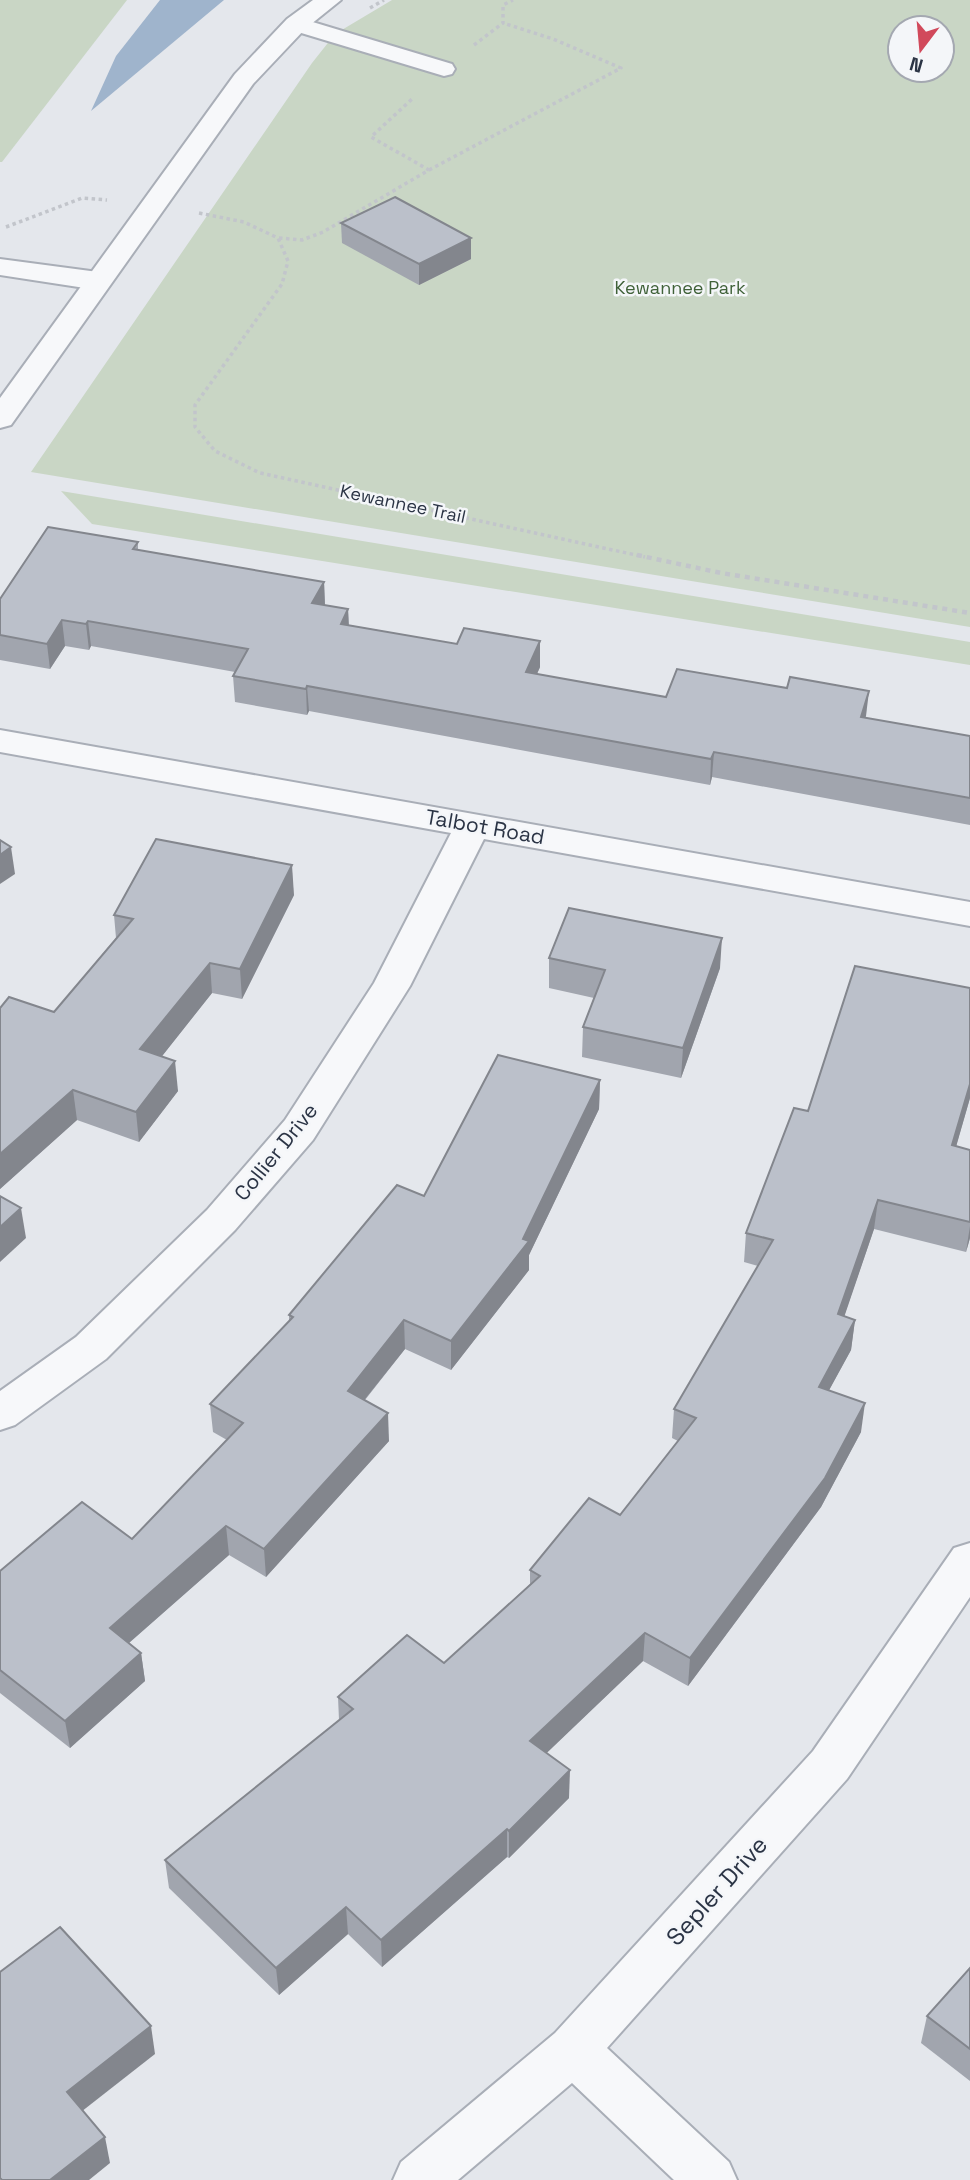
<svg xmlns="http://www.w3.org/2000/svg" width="970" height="2180" viewBox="0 0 970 2180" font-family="'Space Grotesk',sans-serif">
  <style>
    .green { fill: #c9d6c5; fill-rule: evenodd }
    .water { fill: #9fb4cc }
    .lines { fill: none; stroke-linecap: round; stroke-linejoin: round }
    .service-casing { stroke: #a9aeb7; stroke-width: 4 }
    .minor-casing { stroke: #a9aeb7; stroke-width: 4 }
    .tertiary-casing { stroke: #a9aeb7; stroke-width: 4 }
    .path-far1 { stroke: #c2c5cb; stroke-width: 3.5; stroke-dasharray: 3.5 3.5; stroke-linecap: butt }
    .path { stroke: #c2c5cb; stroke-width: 4.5; stroke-dasharray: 5 5; stroke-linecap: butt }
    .service { fill: #f7f8fa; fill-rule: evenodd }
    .minor { fill: #f7f8fa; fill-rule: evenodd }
    .tertiary { fill: #f7f8fa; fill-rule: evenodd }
    .wall { fill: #a1a5ae }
    .shaded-wall { fill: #83868d }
    .building { fill: #bbc0ca; stroke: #83868d; stroke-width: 2 }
    .labels { text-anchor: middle; stroke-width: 5; stroke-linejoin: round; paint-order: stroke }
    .far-park-label { font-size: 18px; fill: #3f6138; stroke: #f4f6f9 }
    .far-street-label { font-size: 18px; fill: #2b3445; stroke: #f4f6f9 }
    .street-label { font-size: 21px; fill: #2b3445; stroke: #f4f6f9 }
    .near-street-label { font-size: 24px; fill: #2b3445; stroke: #f4f6f9 }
  </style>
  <rect width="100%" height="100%" fill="#e4e7ec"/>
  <g class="green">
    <polygon points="0,0 127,0 2,162 0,162"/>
    <path d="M392 0H970V627L31 472 312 63 335 34ZM900 28H942V70H900Z"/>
    <polygon points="61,491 970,642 970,665 92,524"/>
  </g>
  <polygon class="water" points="160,0 224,0 91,111 116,56"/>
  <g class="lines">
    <g class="service-casing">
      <polygon id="service" points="296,17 452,64 455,69 452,74 444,76 288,29 285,24 288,19"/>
    </g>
    <g class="minor-casing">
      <g id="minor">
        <polygon points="0,259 98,272 108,275 112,281 108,287 98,290 0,275"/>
        <polygon points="0,730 970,902 970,926 484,839 410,986 313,1140 235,1230 106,1359 15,1425 0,1430 0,1391 76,1337 207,1210 285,1120 374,983 451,833 0,752"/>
        <polygon points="970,1543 970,1597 847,1779 607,2048 729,2162 737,2180 674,2180 572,2083 458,2180 393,2180 401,2162 555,2033 813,1751 954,1548"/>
      </g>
    </g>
    <g class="tertiary-casing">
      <polygon id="tertiary" points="313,0 341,0 305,29 253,84 11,425 0,428 0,398 235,74 287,19"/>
    </g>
    <g class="path-far1">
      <polyline points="370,8 384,0"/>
      <polyline points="474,45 503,23 503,5 513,0"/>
      <polyline points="429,170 621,68 553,39 503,23"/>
      <polyline points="199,213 244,222 278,238 288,261 282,284 195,405 195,427 215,451 260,473 645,557"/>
      <polyline points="6,227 82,198 107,200"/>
      <polyline points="279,238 302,240 323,232 429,170 371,137 412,99"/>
    </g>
    <polyline class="path" points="637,555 721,573 970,613"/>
    <use href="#service" class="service"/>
    <use href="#minor" class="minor"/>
    <use href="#tertiary" class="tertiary"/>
  </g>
  <g class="wall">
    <polygon points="341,223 471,238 471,259 419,285 342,243"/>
    <polygon points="138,542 138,550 324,582 325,605 348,609 349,625 457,644 540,641 540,667 537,674 666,697 866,718 970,736 970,825 712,777 710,785 309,711 307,715 235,702 233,676 235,672 91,646 89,650 65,646 50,669 0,660 0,599"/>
    <polygon points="294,895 242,999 212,993 161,1057 178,1091 139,1142 77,1120 0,1189 0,1008 54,1012 116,938 114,915"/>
    <polygon points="549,958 720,968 681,1078 582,1057 583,1027 594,998 549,988"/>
    <polygon points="970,988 970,1098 956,1146 970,1150 970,1238 966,1252 874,1229 844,1316 855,1320 851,1350 829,1390 861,1432 821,1507 688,1686 643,1661 546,1753 569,1798 509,1858 507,1857 382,1967 348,1934 279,1995 169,1888 165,1860 339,1720 338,1697 444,1663 530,1584 530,1570 620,1515 678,1441 672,1438 674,1409 758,1266 744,1262 746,1233 808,1111"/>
    <polygon points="600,1080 599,1109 529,1255 529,1270 451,1370 405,1349 365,1400 389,1441 266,1577 229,1555 129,1643 141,1653 145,1681 70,1748 0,1693 0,1571 132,1539 227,1440 213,1432 210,1404 289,1321 289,1315 424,1196"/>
    <polygon points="970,1968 970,2081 921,2043 927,2016"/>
  </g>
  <g class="shaded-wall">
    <polygon points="471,238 471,259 419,285 419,264"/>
    <polygon points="324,582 325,607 312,603"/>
    <polygon points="348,609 349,635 341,624"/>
    <polygon points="62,620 65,646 50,669 47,644"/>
    <polygon points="88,621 91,646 89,650 86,624"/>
    <polygon points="540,641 540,667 526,698 526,672"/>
    <polygon points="307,686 309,711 307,715 306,689"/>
    <polygon points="869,691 866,716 858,742 861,717"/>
    <polygon points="714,752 712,777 710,785 711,759"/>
    <polygon points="11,847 15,874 0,884 0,855"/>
    <polygon points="292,865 294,895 242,999 240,969"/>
    <polygon points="722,938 720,968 681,1078 683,1048"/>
    <polygon points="210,963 212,993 144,1079 140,1049"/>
    <polygon points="175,1061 178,1091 139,1142 136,1112"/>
    <polygon points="600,1080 599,1109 529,1255 529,1270 451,1370 451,1341 523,1239"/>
    <polygon points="970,1084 970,1098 948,1175 952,1145"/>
    <polygon points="73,1090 77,1120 0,1189 0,1154"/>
    <polygon points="878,1200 874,1229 835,1344 838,1314"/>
    <polygon points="21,1208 26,1238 0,1262 0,1227"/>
    <polygon points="970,1226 970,1238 966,1252"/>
    <polygon points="404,1320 405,1349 349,1419 348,1391"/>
    <polygon points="855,1320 851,1350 815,1416 819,1387"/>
    <polygon points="865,1403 861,1432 821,1507 688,1686 690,1658"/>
    <polygon points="388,1413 389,1441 266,1577 264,1549"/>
    <polygon points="226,1526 229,1555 114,1656 110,1628"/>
    <polygon points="645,1633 643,1661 530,1769 530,1741"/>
    <polygon points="141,1653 145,1681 70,1748 65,1721"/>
    <polygon points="570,1770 569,1798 509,1858 509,1831"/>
    <polygon points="507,1829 507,1857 382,1967 381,1940"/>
    <polygon points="346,1907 348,1934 279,1995 276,1968"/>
    <polygon points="151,2026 155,2054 72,2119 67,2092"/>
    <polygon points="105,2137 110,2163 89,2180 50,2180"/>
  </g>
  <g class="building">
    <polygon points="395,197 471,238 419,264 341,223"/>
    <polygon points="48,527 138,542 133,549 324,582 312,603 348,609 341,624 457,644 464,628 540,641 526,672 666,697 677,669 787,688 790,677 869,691 861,717 970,736 970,798 714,752 711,759 307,686 306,689 233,676 248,649 88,621 86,624 62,620 47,644 0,635 0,599"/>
    <polygon points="156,839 292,865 240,969 210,963 140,1049 175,1061 136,1112 73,1090 0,1154 0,1008 9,997 54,1012 133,919 114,915"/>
    <polygon points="0,840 11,847 0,855"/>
    <polygon points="569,908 722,938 683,1048 583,1027 605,970 549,958"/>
    <polygon points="855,966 970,988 970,1084 952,1145 970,1150 970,1222 878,1200 838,1314 855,1320 819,1387 865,1403 825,1478 690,1658 645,1633 530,1741 570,1770 509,1831 507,1829 381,1940 346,1907 276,1968 165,1860 353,1709 338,1697 407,1635 444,1663 540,1576 530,1570 589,1498 620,1515 696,1418 674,1409 773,1240 746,1233 794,1108 808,1111"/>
    <polygon points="498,1055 600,1080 523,1239 529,1241 451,1341 404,1320 348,1391 388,1413 264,1549 226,1526 110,1628 141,1653 65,1721 0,1670 0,1571 82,1502 132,1539 243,1423 210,1404 293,1317 289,1315 397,1185 424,1196"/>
    <polygon points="0,1196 21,1208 0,1227"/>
    <polygon points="60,1927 151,2026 67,2092 105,2137 50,2180 2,2180 0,2178 0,1972"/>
    <polygon points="970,1968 970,2049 927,2016"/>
  </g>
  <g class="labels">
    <g class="far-park-label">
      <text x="680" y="294">Kewannee Park</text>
    </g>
    <g class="far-street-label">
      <text transform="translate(403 504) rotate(12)" y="6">Kewannee Trail</text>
    </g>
    <g class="street-label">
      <text transform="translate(485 827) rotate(10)" y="7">Talbot Road</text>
      <text transform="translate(276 1152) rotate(-51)" y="7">Collier Drive</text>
    </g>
    <g class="near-street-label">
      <text transform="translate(717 1891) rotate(-48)" y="8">Sepler Drive</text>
    </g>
  </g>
  <g transform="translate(921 49) rotate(196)"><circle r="33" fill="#f4f6f9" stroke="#a4a8b1" stroke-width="2"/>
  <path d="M0-5L12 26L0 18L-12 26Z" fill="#d1495b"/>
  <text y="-10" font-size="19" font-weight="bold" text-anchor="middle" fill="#2b3445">N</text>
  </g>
</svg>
